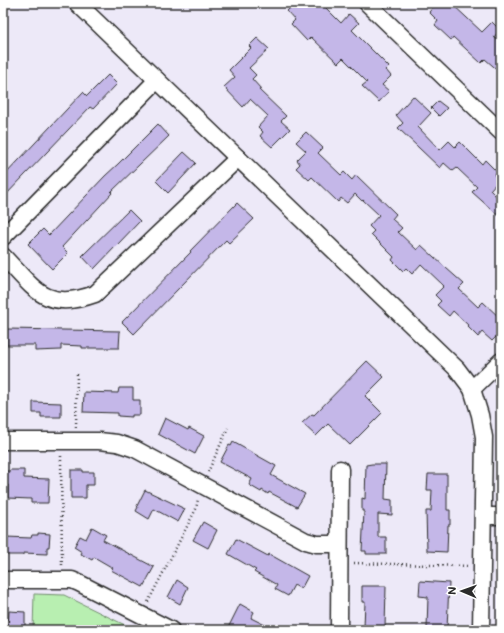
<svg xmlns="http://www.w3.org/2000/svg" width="504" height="633" viewBox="0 0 504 633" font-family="Mali,sans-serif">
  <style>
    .green { fill: #b8efb1; stroke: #728d6e }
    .building { fill: #c4b7e8; stroke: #2b2b2b }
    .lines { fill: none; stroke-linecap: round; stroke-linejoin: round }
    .minor-casing { stroke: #2b2b2b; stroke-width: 19 }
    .path { stroke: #2b2b2b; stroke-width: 2.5; stroke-dasharray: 1 3; stroke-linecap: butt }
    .minor { stroke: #fff; stroke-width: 16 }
  </style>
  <rect width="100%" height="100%" fill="#ede9f8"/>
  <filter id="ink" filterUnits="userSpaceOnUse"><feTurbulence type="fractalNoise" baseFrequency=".025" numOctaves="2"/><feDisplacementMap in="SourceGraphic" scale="8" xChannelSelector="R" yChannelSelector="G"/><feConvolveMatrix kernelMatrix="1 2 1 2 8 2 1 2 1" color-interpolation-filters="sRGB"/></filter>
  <g filter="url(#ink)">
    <polygon class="green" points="34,594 64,595 135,630 33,630"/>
    <g class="building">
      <polygon points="295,3 316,3 321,8 324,6 341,23 349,14 359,23 352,30 389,67 386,70 391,76 382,85 389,91 379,102 362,86 367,82 343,58 338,63 311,37 307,41 291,24 295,20 287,11"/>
      <polygon points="437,3 451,3 482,32 492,22 500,30 494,37 501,43 501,73 485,59 481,63 453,37 451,40 435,25 438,21 429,12"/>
      <polygon points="257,38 269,49 249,68 256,75 252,79 261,89 259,90 286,116 281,121 290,129 272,147 260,136 263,132 258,127 268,116 250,99 243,107 224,87 235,77 229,70 251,48 249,46"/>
      <polygon points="108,75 117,84 93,109 90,107 3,198 3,177 83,92 87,96"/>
      <polygon points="413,96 431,113 418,127 440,150 449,141 455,147 460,142 482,164 485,160 497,172 494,175 499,180 490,190 501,201 501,218 472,192 477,187 457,168 453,171 444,163 440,168 398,128 403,123 396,115"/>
      <polygon points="438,101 447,108 439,116 431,108"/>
      <polygon points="158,124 169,136 111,192 112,193 62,247 68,253 52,269 28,244 43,229 49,235 105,176 118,164"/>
      <polygon points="306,132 323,148 318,153 341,175 344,172 352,180 356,175 396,214 392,219 402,228 398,232 417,250 421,245 446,268 464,284 459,289 478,307 483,302 501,319 501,332 492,341 482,332 478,337 468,327 469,326 453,311 449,316 437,305 441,301 435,295 444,286 421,264 412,274 406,268 403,271 392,260 394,257 371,234 374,231 369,226 379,215 363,200 362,201 355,194 347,203 341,198 338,202 312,177 309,180 296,168 300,164 297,160 306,151 296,142"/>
      <polygon points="184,152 196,163 168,193 156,181"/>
      <polygon points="237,203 254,219 229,243 226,240 134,334 122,322 191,252 190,251"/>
      <polygon points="129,210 140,221 94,269 82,256"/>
      <polygon points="7,329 120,331 119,348 82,348 82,346 61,345 61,350 35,351 35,345 7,345"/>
      <polygon points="367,361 384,377 365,396 382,413 350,445 328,424 316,436 302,423 312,414 314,415"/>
      <polygon points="119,388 133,388 133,400 140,400 140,415 132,415 132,417 118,416 118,413 83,412 84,392 118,393"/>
      <polygon points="33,402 61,403 61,417 41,417 41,413 33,413"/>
      <polygon points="165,418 188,430 189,428 204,436 195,454 158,434"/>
      <polygon points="233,442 276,466 271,475 305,494 297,507 269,492 268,494 262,490 261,492 249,485 252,479 220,462 229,445 231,446"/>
      <polygon points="372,464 386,464 385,499 392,500 392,515 378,514 378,537 386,537 386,554 366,554 366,551 362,551 364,511 362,511 362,498 365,499 366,465"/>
      <polygon points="10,470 24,470 24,478 49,479 48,503 31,503 31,499 8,498 8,485 3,485 3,471 10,471"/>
      <polygon points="71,470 83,470 83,472 94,472 94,485 86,485 86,498 71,498"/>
      <polygon points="428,474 447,474 447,510 450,510 450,525 448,525 447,552 427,551 426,511 431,511 432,490 427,490"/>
      <polygon points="145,490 185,509 178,522 154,509 149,519 136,511 138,507 137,506"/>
      <polygon points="203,522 217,530 208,548 193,540"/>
      <polygon points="92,527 106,535 103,540 154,567 143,587 111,570 113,568 94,557 92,560 81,554 82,552 74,547 80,536 86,539"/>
      <polygon points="38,533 50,534 49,547 47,547 47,554 23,553 23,555 5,555 6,537 31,538 32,535 38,535"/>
      <polygon points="236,539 268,556 269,554 308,576 301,589 294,585 288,596 275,589 277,585 254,572 256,570 228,554"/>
      <polygon points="177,580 188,587 180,604 168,597"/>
      <polygon points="420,581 449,583 447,629 427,628 428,597 419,596"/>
      <polygon points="362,586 386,586 385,628 364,627 365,602 362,602"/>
      <polygon points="240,604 254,612 251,618 275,630 227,630"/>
      <polygon points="9,611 25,612 25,629 8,628"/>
    </g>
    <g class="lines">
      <g class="minor-casing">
        <g id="minor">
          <polyline points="77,3 457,369 472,389 480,415 484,437 481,630"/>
          <polyline points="367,3 501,132"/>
          <polyline points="3,237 157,80"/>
          <path d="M3 256C35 289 45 312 95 294L238 158"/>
          <polyline points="472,389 501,361"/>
          <polyline points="3,441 99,441 117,443 135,449 306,541 317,544 339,544"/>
          <polyline points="483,516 501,516"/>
          <polyline points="3,580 72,580 79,583 171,630"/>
          <polyline points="339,630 340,469"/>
        </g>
      </g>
      <g class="path">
        <polyline points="76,427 77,373"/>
        <polyline points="61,456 62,567"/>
        <polyline points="208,472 228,428"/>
        <polyline points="354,563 468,566"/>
        <polyline points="148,602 196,509 198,499"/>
      </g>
      <use href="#minor" class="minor"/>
    </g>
  </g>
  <rect width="504" height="633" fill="none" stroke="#fff" stroke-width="16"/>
  <rect x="8" y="8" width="488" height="617" fill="none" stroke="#2b2b2b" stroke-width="1.5" filter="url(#ink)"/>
  <g transform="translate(462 591) rotate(272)" stroke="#ffffff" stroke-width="3" paint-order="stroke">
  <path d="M0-3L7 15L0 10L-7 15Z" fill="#2b2b2b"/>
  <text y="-6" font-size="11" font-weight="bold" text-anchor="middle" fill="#2b2b2b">N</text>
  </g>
</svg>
